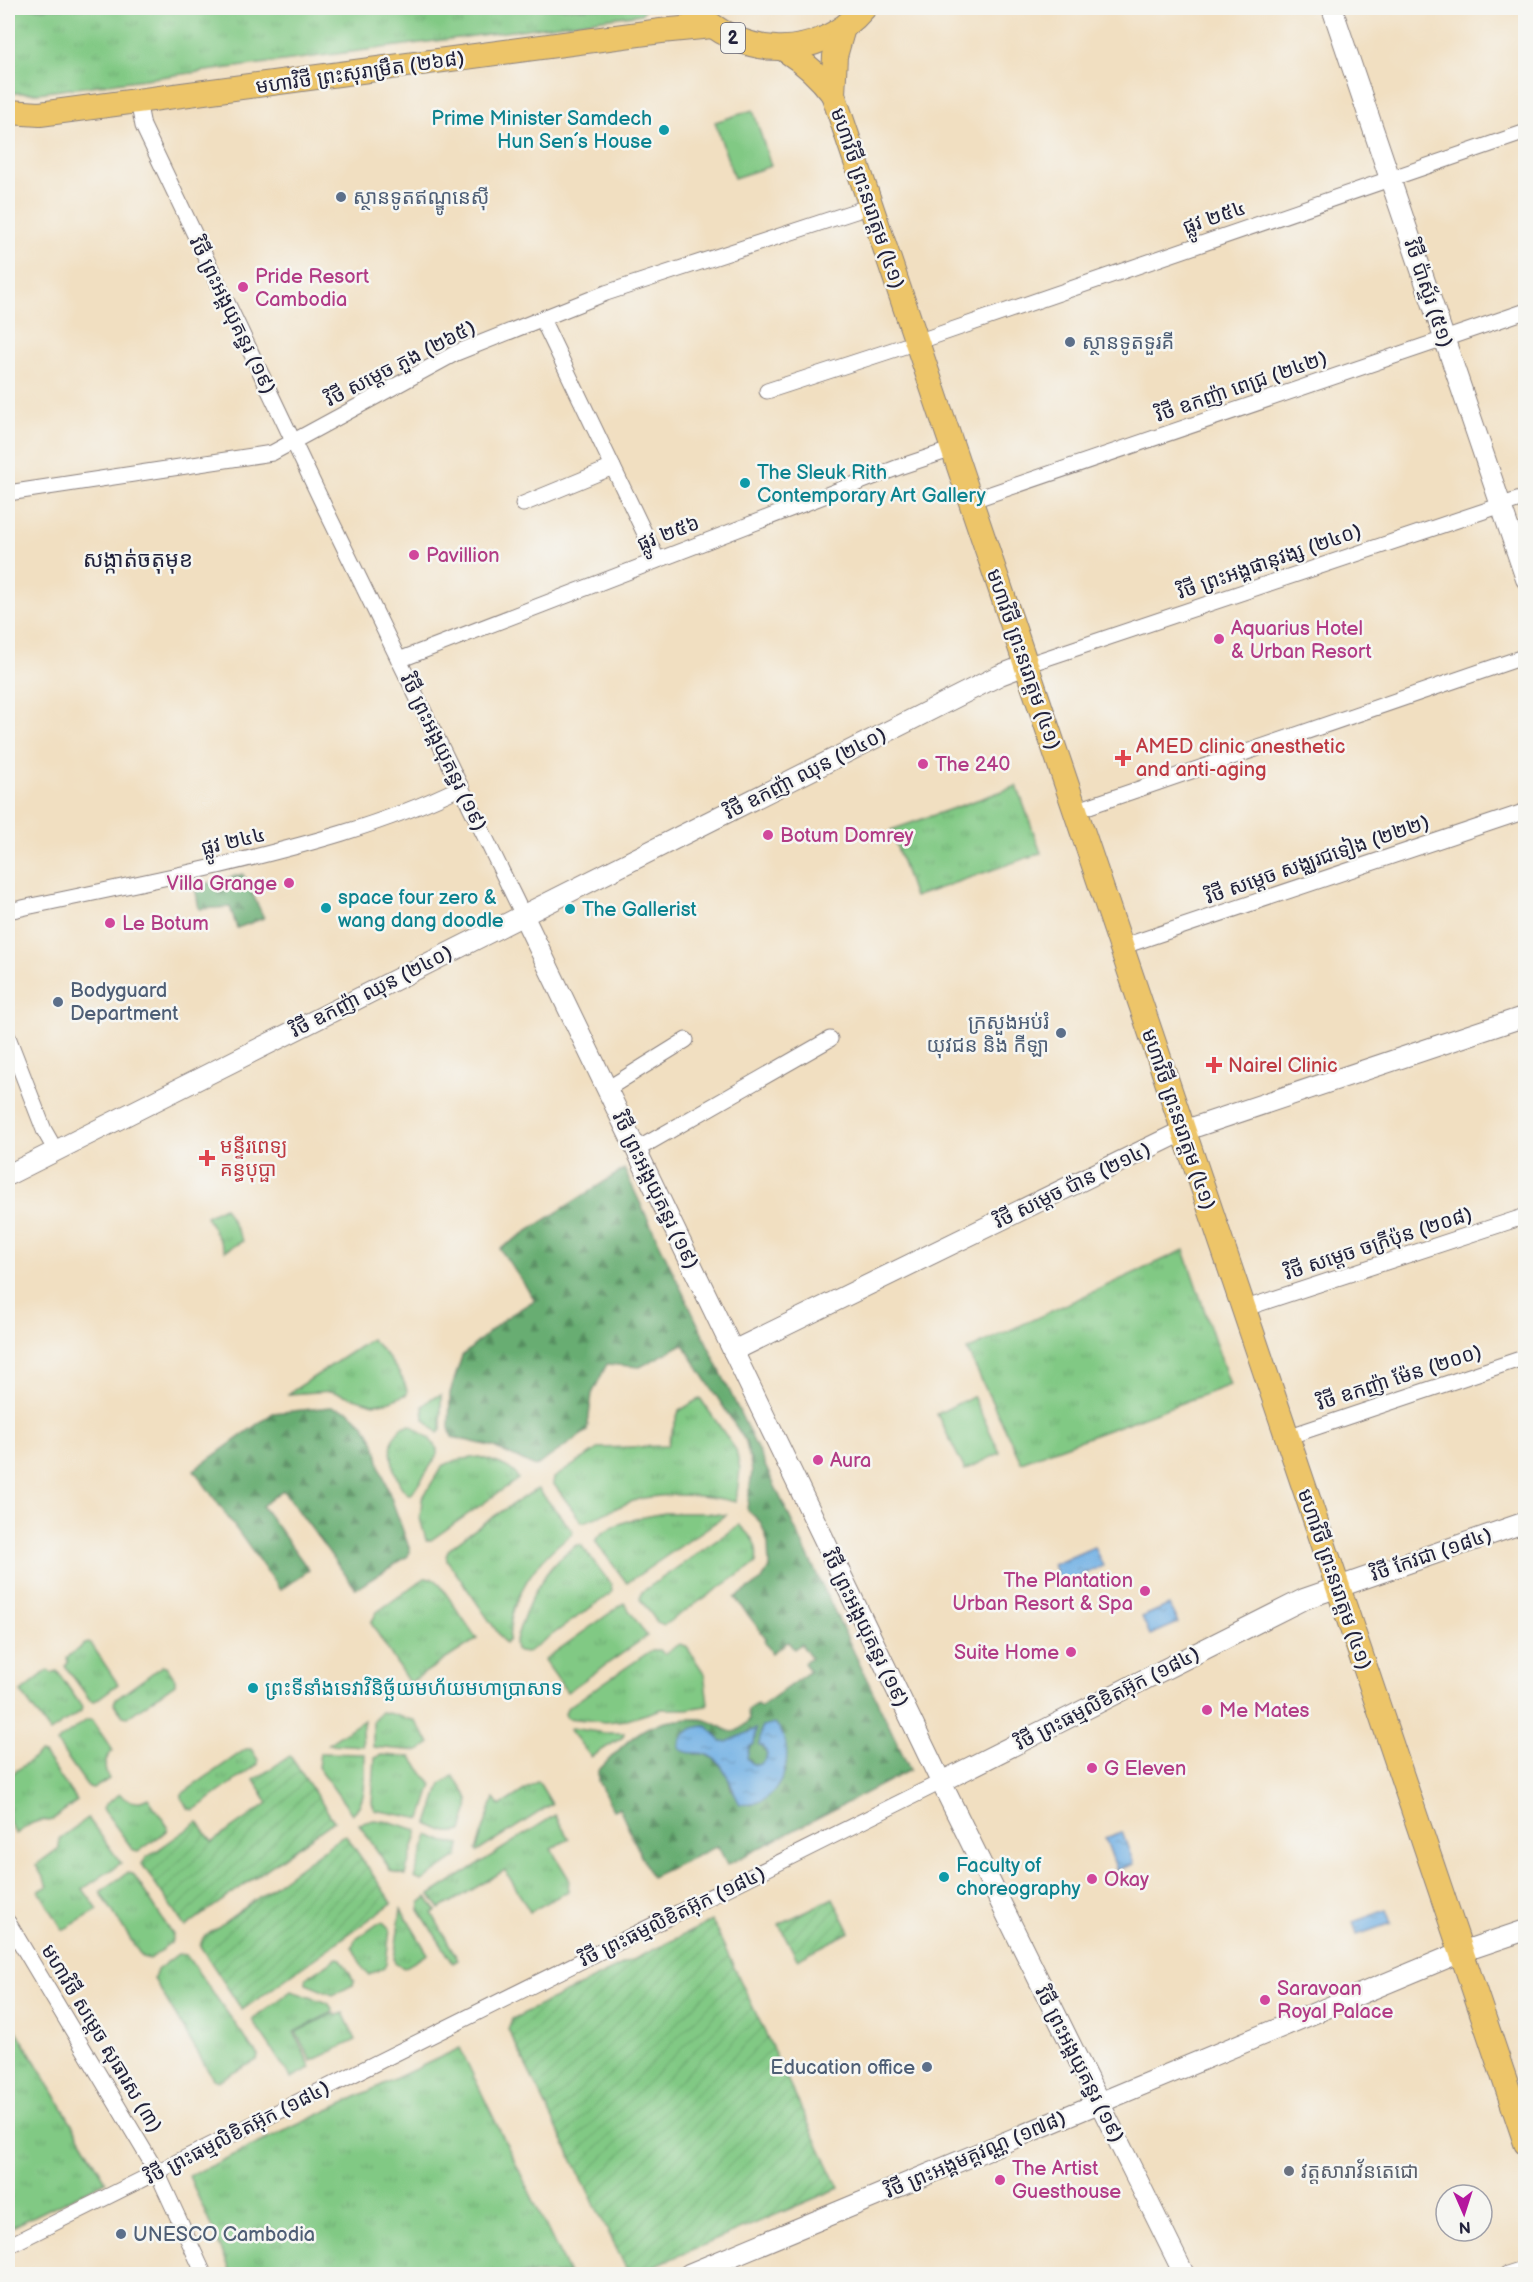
<svg xmlns="http://www.w3.org/2000/svg" width="1533" height="2282" viewBox="0 0 1533 2282" font-family="'Balsamiq Sans','Noto Sans Khmer',sans-serif">
  <style>
    .grass { fill: url(#grass-tufts); stroke: #527660; stroke-width: 1.5 }
    .forest { fill: url(#forest-firs); stroke: #456856; stroke-width: 1.5; fill-rule: evenodd }
    .garden { fill: url(#garden-furrows); stroke: #527660; stroke-width: 1.5 }
    .pitch { fill: #81c984; stroke: #527660; stroke-width: 1.5 }
    .water { fill: url(#water-ripples); stroke: #4a6990; stroke-width: 1.5 }
    .lines { fill: none; stroke-linecap: round; stroke-linejoin: round }
    .minor-casing { stroke: #8a807e; stroke-width: 17 }
    .tertiary-casing { stroke: #8a807e; stroke-width: 22 }
    .primary-casing { stroke: #8a807e; stroke-width: 26 }
    .minor { stroke: #fff; stroke-width: 15 }
    .tertiary { stroke: #fff; stroke-width: 20 }
    .primary { stroke: #edc569; stroke-width: 24 }
    .culture-dot { fill: #0f9aa8; stroke: #f6f6f2; stroke-width: 2 }
    .service-dot { fill: #5c6f8a; stroke: #f6f6f2; stroke-width: 2 }
    .hotel-dot { fill: #d1479c; stroke: #f6f6f2; stroke-width: 2 }
    .health-dot { fill: #e0444e; stroke: #f6f6f2; stroke-width: 2 }
    .worship-dot { fill: #6b7280; stroke: #f6f6f2; stroke-width: 2 }
    .labels { text-anchor: middle; stroke-width: 5; stroke-linejoin: round; paint-order: stroke }
    .shield { fill: #f6f6f2; stroke: #626272; stroke-width: 1.5 }
    .shield-label { font-size: 18px; font-weight: bold; fill: #22223b }
    .street-label { font-size: 20px; fill: #22223b; stroke: #f6f6f2 }
    .culture-label { font-size: 20px; fill: #0d838f; stroke: #f6f6f2; text-anchor: start }
    .service-label { font-size: 20px; fill: #4e5e75; stroke: #f6f6f2; text-anchor: start }
    .hotel-label { font-size: 20px; fill: #b23c85; stroke: #f6f6f2; text-anchor: start }
    .health-label { font-size: 20px; fill: #be3a42; stroke: #f6f6f2; text-anchor: start }
    .worship-label { font-size: 20px; fill: #5b616d; stroke: #f6f6f2; text-anchor: start }
    .quarter-label { font-size: 22px; fill: #22223b; stroke: #f6f6f2 }
  </style>
  <defs>
    <pattern id="grass-tufts" width="24" height="20" patternUnits="userSpaceOnUse" patternTransform="scale(1.5)"><rect width="24" height="20" fill="#81c984"/><path d="M3 7l-1-3M5 7V3M7 7l1-3M15 17l-1-3M17 17v-4M19 17l1-3" fill="none" stroke="#6fac73"/></pattern>
    <pattern id="forest-firs" width="22" height="20" patternUnits="userSpaceOnUse" patternTransform="scale(1.5)"><rect width="22" height="20" fill="#68ad72"/><path d="M5 1l3.5 6h-7zM16 11l3.5 6h-7z" fill="#558c5f"/></pattern>
    <pattern id="garden-furrows" width="10" height="10" patternUnits="userSpaceOnUse" patternTransform="scale(1.5)"><rect width="10" height="10" fill="#81c984"/><path d="M-1 1l2-2M0 10L10 0M9 11l2-2" fill="none" stroke="#6fac73"/></pattern>
    <pattern id="water-ripples" width="26" height="14" patternUnits="userSpaceOnUse" patternTransform="scale(1.5)"><rect width="26" height="14" fill="#71b0e4"/><path d="M2 4q2-2 4 0t4 0M15 11q2-2 4 0t4 0" fill="none" stroke="#5c8fba"/></pattern>
  </defs>
  <rect width="100%" height="100%" fill="#f6f6f2"/>
  <filter id="ink" filterUnits="userSpaceOnUse"><feTurbulence type="fractalNoise" baseFrequency=".0167" numOctaves="2"/><feDisplacementMap in="SourceGraphic" scale="12" xChannelSelector="R" yChannelSelector="G"/><feConvolveMatrix kernelMatrix="1 2 1 2 8 2 1 2 1" color-interpolation-filters="sRGB"/></filter>
  <filter id="wash" filterUnits="userSpaceOnUse"><feTurbulence type="fractalNoise" baseFrequency=".008" numOctaves="4" result="noise"/><feDisplacementMap in="SourceGraphic" scale="24" xChannelSelector="R" yChannelSelector="G"/><feGaussianBlur stdDeviation="1.35" result="paint"/><feColorMatrix in="noise" values="0 0 0 0 0 0 0 0 0 0 0 0 0 0 0 0 0 1.4 0 .05"/><feComposite in="paint" operator="in"/></filter>
  <g filter="url(#wash)">
    <rect width="100%" height="100%" fill="#f1dfc1"/>
    <g class="grass">
      <polygon points="8,8 645,8 645,9 641,14 38,93 8,93"/>
      <polygon points="1017,786 1041,853 914,897 891,830"/>
      <polygon points="224,1207 243,1241 225,1251 206,1216"/>
      <polygon points="1184,1250 1230,1385 1021,1462 967,1350"/>
      <path d="M371 1339C382 1349 408 1380 407 1394L391 1401 373 1404 331 1391 288 1394Z"/>
      <polygon points="441,1395 441,1430 438,1433 424,1419 423,1406 432,1398"/>
      <path d="M700 1398 736 1450 740 1469 736 1502C707 1495 673 1493 643 1498 629 1500 588 1523 582 1522L553 1483 554 1478 599 1448 667 1446 679 1411Z"/>
      <path d="M411 1425 429 1438 437 1449V1456L411 1495C396 1490 388 1453 393 1439 395 1435 399 1431 401 1427Z"/>
      <path d="M479 1457C491 1461 514 1466 518 1479L431 1540H426L420 1518 422 1499 442 1466 456 1460Z"/>
      <path d="M538 1489 572 1530V1534C545 1553 523 1579 513 1612 510 1620 510 1631 509 1640L505 1643 447 1560C446 1555 446 1555 448 1551 454 1542 525 1495 538 1489Z"/>
      <path d="M665 1513H708L726 1515 627 1583 595 1541C608 1522 644 1517 665 1513Z"/>
      <path d="M739 1525C752 1537 759 1544 756 1563L664 1625 657 1622 640 1599 642 1592Z"/>
      <path d="M577 1545H581L611 1584 612 1590 610 1594 526 1653 519 1652 516 1650 515 1643C526 1605 543 1566 577 1545Z"/>
      <polygon points="425,1578 432,1578 438,1582 477,1639 409,1683 371,1623 377,1612"/>
      <polygon points="624,1603 647,1636 567,1692 544,1660"/>
      <polygon points="89,1643 92,1645 118,1684 95,1701 90,1700 65,1666 68,1663 67,1657 85,1644"/>
      <polygon points="679,1644 686,1646 704,1673 708,1703 706,1706 687,1709 662,1709 627,1720 605,1722 567,1718 565,1714 567,1708 652,1650 660,1650 664,1654"/>
      <polygon points="162,1666 166,1666 175,1679 175,1684 128,1717 123,1716 114,1704 115,1700"/>
      <polygon points="48,1670 52,1673 57,1671 82,1707 81,1711 50,1732 21,1692"/>
      <path d="M381 1712C394 1713 401 1719 414 1720L430 1743 419 1751 373 1747V1720Z"/>
      <path d="M87 1720H92L113 1751C104 1758 103 1769 109 1779L93 1789 89 1788 57 1743 60 1739Z"/>
      <polygon points="364,1720 362,1732 363,1746 328,1744"/>
      <polygon points="571,1728 605,1733 624,1733 623,1737 591,1757 570,1730"/>
      <polygon points="246,1749 251,1749 258,1760 258,1764 194,1810 189,1809 182,1799 182,1794"/>
      <path d="M40 1753 44 1754 77 1801 50 1821C36 1818 27 1826 16 1834L8 1820V1777Z"/>
      <path d="M320 1753 365 1754C364 1774 369 1800 352 1814L318 1767Z"/>
      <polygon points="381,1755 411,1757 432,1785 421,1819 375,1810 372,1803 375,1758"/>
      <path d="M453 1776C473 1802 471 1800 462 1831 448 1834 440 1831 428 1824L441 1784Z"/>
      <polygon points="538,1781 552,1804 477,1852 476,1850 494,1798 500,1806"/>
      <path d="M120 1794C128 1803 137 1804 148 1798L168 1827 167 1831 138 1852 134 1851 103 1809 105 1805Z"/>
      <polygon points="555,1815 569,1839 551,1849 569,1879 568,1891 530,1912 505,1870 440,1909 430,1895"/>
      <polygon points="88,1818 121,1863 83,1889 98,1910 63,1930 39,1891 48,1886 36,1865 59,1848 59,1839"/>
      <polygon points="374,1820 390,1822 418,1830 405,1875 391,1871 359,1824"/>
      <polygon points="428,1835 445,1842 460,1844 458,1856 422,1881 414,1878"/>
      <polygon points="127,1873 133,1874 173,1935 171,1943 150,1959 142,1957 100,1892"/>
      <polygon points="427,1897 436,1911 432,1913 458,1960 453,1963 419,1910 420,1903"/>
      <polygon points="401,1909 428,1954 404,1968 395,1964 394,1959"/>
      <polygon points="383,1922 390,1929 386,1963 384,1967 369,1975 364,1970 352,1947 355,1940 379,1923"/>
      <polygon points="178,1954 186,1955 258,2056 257,2060 218,2081 213,2079 154,1979 157,1970"/>
      <polygon points="337,1958 341,1959 354,1981 353,1985 333,1995 306,1984 306,1978"/>
      <polygon points="291,1991 328,2003 333,2010 331,2013 294,2032 311,2068 291,2078 252,2020"/>
      <polygon points="334,2013 336,2016 343,2013 356,2040 311,2061 296,2032"/>
      <polygon points="8,2016 106,2181 8,2229"/>
      <polygon points="460,2048 569,2274 232,2274 189,2176"/>
    </g>
    <g class="forest">
      <polygon points="243,874 264,918 237,928 230,907 199,909 195,887"/>
      <path d="M624 1169 910 1770 727 1865 718 1846 651 1877 619 1808 613 1810 598 1781V1771C613 1756 628 1738 647 1728 659 1722 693 1716 706 1720 727 1726 730 1743 749 1720L748 1710 757 1704 760 1707 810 1671 804 1663 811 1658 801 1644 794 1649 788 1642 772 1653 764 1641 766 1638 735 1598 762 1580 769 1567 768 1543 761 1523 747 1509 752 1471 746 1442 683 1344 640 1367 607 1364 592 1394 587 1431 535 1467 494 1447 452 1437 449 1428 450 1393 462 1356 504 1319 535 1300 500 1249ZM755 1730 754 1744C748 1748 747 1751 747 1758L753 1764 759 1765 765 1761 767 1754 763 1746 786 1769C777 1789 772 1797 751 1805L731 1789 728 1775 717 1761 706 1754H695L716 1734 721 1741 727 1742Z"/>
      <polygon points="331,1407 349,1411 364,1425 375,1443 381,1470 410,1550 408,1556 356,1589 283,1490 262,1506 309,1570 280,1590 194,1470 273,1413"/>
    </g>
    <g class="garden">
      <polygon points="290,1756 334,1821 185,1927 142,1864 146,1858 198,1822 212,1842 268,1803 254,1780"/>
      <polygon points="345,1834 392,1903 242,2010 200,1946 203,1938"/>
      <polygon points="833,1898 850,1932 797,1959 779,1924"/>
      <polygon points="712,1921 839,2188 635,2274 627,2270 508,2029 512,2019"/>
    </g>
    <g class="pitch">
      <polygon points="753,110 771,166 734,178 715,122"/>
      <polygon points="973,1396 1000,1453 965,1470 937,1414"/>
    </g>
    <g class="water">
      <polygon points="1094,1547 1103,1566 1061,1585 1053,1565"/>
      <polygon points="1169,1605 1178,1623 1150,1635 1142,1617"/>
      <path d="M775 1723C801 1751 781 1810 740 1804 730 1788 727 1761 706 1754 695 1752 688 1755 679 1748 679 1733 693 1726 707 1726L721 1741 727 1742 756 1729 754 1744 749 1747 747 1758 753 1764 759 1765 765 1761 767 1754 763 1746 759 1745 762 1726Z"/>
      <polygon points="1122,1832 1134,1864 1117,1870 1105,1838"/>
      <polygon points="1386,1910 1391,1923 1357,1935 1353,1922"/>
    </g>
  </g>
  <g filter="url(#ink)">
    <g class="lines">
      <g class="minor-casing">
        <g id="minor">
          <polyline points="138,101 143,126 324,506 523,915"/>
          <polyline points="542,319 657,559"/>
          <polyline points="767,391 917,342 1526,132"/>
          <polyline points="8,493 272,453 456,353 606,293 871,206"/>
          <polyline points="970,501 1526,311"/>
          <polyline points="523,504 613,467"/>
          <polyline points="399,660 899,467 953,449"/>
          <polyline points="1026,665 1526,497"/>
          <polyline points="1075,811 1526,656"/>
          <path d="M8 911C78 896 148 882 218 866 301 846 384 825 461 787"/>
          <polyline points="1121,947 1526,811"/>
          <polyline points="8,1037 44,1130 56,1151"/>
          <polyline points="607,1089 686,1040"/>
          <polyline points="636,1150 830,1039"/>
          <polyline points="1243,1309 1526,1216"/>
          <polyline points="1287,1437 1526,1357"/>
          <polyline points="8,1922 157,2172 204,2274"/>
          <polyline points="8,2246 941,1782"/>
          <polyline points="1507,2274 1526,2268"/>
        </g>
      </g>
      <g class="tertiary-casing">
        <g id="tertiary">
          <polyline points="1332,8 1526,579"/>
          <polyline points="523,915 941,1782 1184,2274"/>
          <polyline points="8,1175 1000,675 1026,665"/>
          <polyline points="733,1351 1183,1131 1526,1016"/>
          <polyline points="941,1782 1304,1599 1526,1522"/>
          <polyline points="689,2274 1461,1952 1526,1930"/>
        </g>
      </g>
      <g class="primary-casing">
        <g id="primary">
          <path d="M692 8C741 59 816 64 864 8"/>
          <polyline points="843,28 835,56 833,94 1526,2143"/>
          <path d="M784 49C804 62 819 75 833 94"/>
          <polyline points="8,112 40,114 661,31 712,26"/>
        </g>
      </g>
      <use href="#minor" class="minor"/>
      <use href="#tertiary" class="tertiary"/>
      <use href="#primary" class="primary"/>
    </g>
  </g>
  <g class="culture-dot">
    <circle cx="664" cy="130" r="6"/>
    <circle cx="745" cy="483" r="6"/>
    <circle cx="326" cy="908" r="6"/>
    <circle cx="570" cy="909" r="6"/>
    <circle cx="253" cy="1688" r="6"/>
    <circle cx="944" cy="1877" r="6"/>
  </g>
  <g class="service-dot">
    <circle cx="341" cy="197" r="6"/>
    <circle cx="1070" cy="342" r="6"/>
    <circle cx="58" cy="1002" r="6"/>
    <circle cx="1061" cy="1033" r="6"/>
    <circle cx="927" cy="2067" r="6"/>
    <circle cx="121" cy="2234" r="6"/>
  </g>
  <g class="hotel-dot">
    <circle cx="243" cy="287" r="6"/>
    <circle cx="414" cy="555" r="6"/>
    <circle cx="1219" cy="639" r="6"/>
    <circle cx="923" cy="764" r="6"/>
    <circle cx="768" cy="835" r="6"/>
    <circle cx="289" cy="883" r="6"/>
    <circle cx="110" cy="923" r="6"/>
    <circle cx="818" cy="1460" r="6"/>
    <circle cx="1145" cy="1591" r="6"/>
    <circle cx="1071" cy="1652" r="6"/>
    <circle cx="1207" cy="1710" r="6"/>
    <circle cx="1092" cy="1768" r="6"/>
    <circle cx="1092" cy="1879" r="6"/>
    <circle cx="1265" cy="2000" r="6"/>
    <circle cx="1000" cy="2180" r="6"/>
  </g>
  <g class="health-dot">
    <path d="M1120 749h6v6h6v6h-6v6h-6v-6h-6v-6h6z"/>
    <path d="M1211 1056h6v6h6v6h-6v6h-6v-6h-6v-6h6z"/>
    <path d="M204 1149h6v6h6v6h-6v6h-6v-6h-6v-6h6z"/>
  </g>
  <circle class="worship-dot" cx="1289" cy="2171" r="6"/>
  <g class="labels">
    <rect class="shield" x="721" y="23" width="24" height="30" rx="4.5"/>
    <g class="shield-label">
      <text x="733" y="44">2</text>
    </g>
    <g class="street-label">
      <text transform="translate(360 72) rotate(-8)" y="7">មហាវិថី ព្រះសុរាម្រឹត (២៦៨)</text>
      <text transform="translate(868 198) rotate(71)" y="7">មហាវិថី ព្រះនរោត្តម (៤១)</text>
      <text transform="translate(1214 217) rotate(-19)" y="7">ផ្លូវ ២៥៤</text>
      <text transform="translate(1429 293) rotate(71)" y="7">វិថី ប៉ាស្ទ័រ (៥១)</text>
      <text transform="translate(233 315) rotate(64)" y="7">វិថី ព្រះអង្គយុគន្ធរ (១៩)</text>
      <text transform="translate(400 363) rotate(-27)" y="7">វិថី សម្តេច ភួង (២៦៥)</text>
      <text transform="translate(1241 386) rotate(-19)" y="7">វិថី ឧកញ៉ា ពេជ្រ (២៤២)</text>
      <text transform="translate(668 533) rotate(-21)" y="7">ផ្លូវ ២៥៦</text>
      <text transform="translate(1269 561) rotate(-19)" y="7">វិថី ព្រះអង្គផានុវង្ស (២៤០)</text>
      <text transform="translate(1024 659) rotate(71)" y="7">មហាវិថី ព្រះនរោត្តម (៤១)</text>
      <text transform="translate(444 752) rotate(64)" y="7">វិថី ព្រះអង្គយុគន្ធរ (១៩)</text>
      <text transform="translate(805 773) rotate(-27)" y="7">វិថី ឧកញ៉ា ឈុន (២៤០)</text>
      <text transform="translate(233 841) rotate(-13)" y="7">ផ្លូវ ២៤៤</text>
      <text transform="translate(1317 859) rotate(-19)" y="7">វិថី សម្តេច សង្ឈរជទៀង (២២២)</text>
      <text transform="translate(371 991) rotate(-27)" y="7">វិថី ឧកញ៉ា ឈុន (២៤០)</text>
      <text transform="translate(1179 1119) rotate(71)" y="7">មហាវិថី ព្រះនរោត្តម (៤១)</text>
      <text transform="translate(1072 1185) rotate(-26)" y="7">វិថី សម្តេច ប៉ាន (២១៤)</text>
      <text transform="translate(656 1190) rotate(64)" y="7">វិថី ព្រះអង្គយុគន្ធរ (១៩)</text>
      <text transform="translate(1378 1243) rotate(-18)" y="7">វិថី សម្តេច ចក្រីប៉ុន (២០៨)</text>
      <text transform="translate(1399 1377) rotate(-18)" y="7">វិថី ឧកញ៉ា ម៉ែន (២០០)</text>
      <text transform="translate(1431 1554) rotate(-19)" y="7">វិថី កែវជា (១៨៤)</text>
      <text transform="translate(1335 1579) rotate(71)" y="7">មហាវិថី ព្រះនរោត្តម (៤១)</text>
      <text transform="translate(866 1628) rotate(64)" y="7">វិថី ព្រះអង្គយុគន្ធរ (១៩)</text>
      <text transform="translate(1107 1698) rotate(-27)" y="7">វិថី ព្រះធម្មលិខិតអ៊ុក (១៨៤)</text>
      <text transform="translate(672 1916) rotate(-26)" y="7">វិថី ព្រះធម្មលិខិតអ៊ុក (១៨៤)</text>
      <text transform="translate(102 2038) rotate(59)" y="7">មហាវិថី សម្តេច សុធារស (៣)</text>
      <text transform="translate(1080 2064) rotate(63)" y="7">វិថី ព្រះអង្គយុគន្ធរ (១៩)</text>
      <text transform="translate(237 2132) rotate(-27)" y="7">វិថី ព្រះធម្មលិខិតអ៊ុក (១៨៤)</text>
      <text transform="translate(975 2154) rotate(-23)" y="7">វិថី ព្រះអង្គមគ្គវណ្ណ (១៧៨)</text>
    </g>
    <g class="culture-label">
      <text x="652" y="125" text-anchor="end">Prime Minister Samdech<tspan x="652" dy="23">Hun Sen´s House</tspan></text>
      <text x="757" y="479">The Sleuk Rith<tspan x="757" dy="23">Contemporary Art Gallery</tspan></text>
      <text x="338" y="904">space four zero &amp;<tspan x="338" dy="23">wang dang doodle</tspan></text>
      <text x="582" y="916">The Gallerist</text>
      <text x="265" y="1695">ព្រះទីនាំងទេវាវិនិច្ឆ័យមហ័យមហាប្រាសាទ</text>
      <text x="956" y="1872">Faculty of<tspan x="956" dy="23">choreography</tspan></text>
    </g>
    <g class="service-label">
      <text x="353" y="204">ស្ថានទូតឥណ្ឌូនេស៊ី</text>
      <text x="1082" y="349">ស្ថានទូតទួរគី</text>
      <text x="70" y="997">Bodyguard<tspan x="70" dy="23">Department</tspan></text>
      <text x="1049" y="1029" text-anchor="end">ក្រសួងអប់រំ<tspan x="1049" dy="23">យុវជន និង កីឡា</tspan></text>
      <text x="915" y="2074" text-anchor="end">Education office</text>
      <text x="133" y="2241">UNESCO Cambodia</text>
    </g>
    <g class="hotel-label">
      <text x="255" y="283">Pride Resort<tspan x="255" dy="23">Cambodia</tspan></text>
      <text x="426" y="562">Pavillion</text>
      <text x="1231" y="635">Aquarius Hotel<tspan x="1231" dy="23">&amp; Urban Resort</tspan></text>
      <text x="935" y="771">The 240</text>
      <text x="780" y="842">Botum Domrey</text>
      <text x="277" y="890" text-anchor="end">Villa Grange</text>
      <text x="122" y="930">Le Botum</text>
      <text x="830" y="1467">Aura</text>
      <text x="1133" y="1587" text-anchor="end">The Plantation<tspan x="1133" dy="23">Urban Resort &amp; Spa</tspan></text>
      <text x="1059" y="1659" text-anchor="end">Suite Home</text>
      <text x="1219" y="1717">Me Mates</text>
      <text x="1104" y="1775">G Eleven</text>
      <text x="1104" y="1886">Okay</text>
      <text x="1277" y="1995">Saravoan<tspan x="1277" dy="23">Royal Palace</tspan></text>
      <text x="1012" y="2175">The Artist<tspan x="1012" dy="23">Guesthouse</tspan></text>
    </g>
    <g class="health-label">
      <text x="1136" y="753">AMED clinic anesthetic<tspan x="1136" dy="23">and anti-aging</tspan></text>
      <text x="1228" y="1072">Nairel Clinic</text>
      <text x="220" y="1153">មន្ទីរពេទ្យ<tspan x="220" dy="23">គន្ធបុប្ផា</tspan></text>
    </g>
    <g class="worship-label">
      <text x="1301" y="2178">វត្តសារាវ័នតេជោ</text>
    </g>
    <g class="quarter-label">
      <text x="138" y="567">សង្កាត់ចតុមុខ</text>
    </g>
  </g>
  <rect width="1533" height="2282" fill="none" stroke="#f6f6f2" stroke-width="30"/>
  <g transform="translate(1464 2213) rotate(177)"><circle r="28" fill="#f6f6f2" stroke="#a1a1a9" stroke-width="1.5"/>
  <path d="M0-4.5L10 22L0 15L-10 22Z" fill="#b5179e"/>
  <text y="-9" font-size="16" font-weight="bold" text-anchor="middle" fill="#22223b">N</text>
  </g>
</svg>
